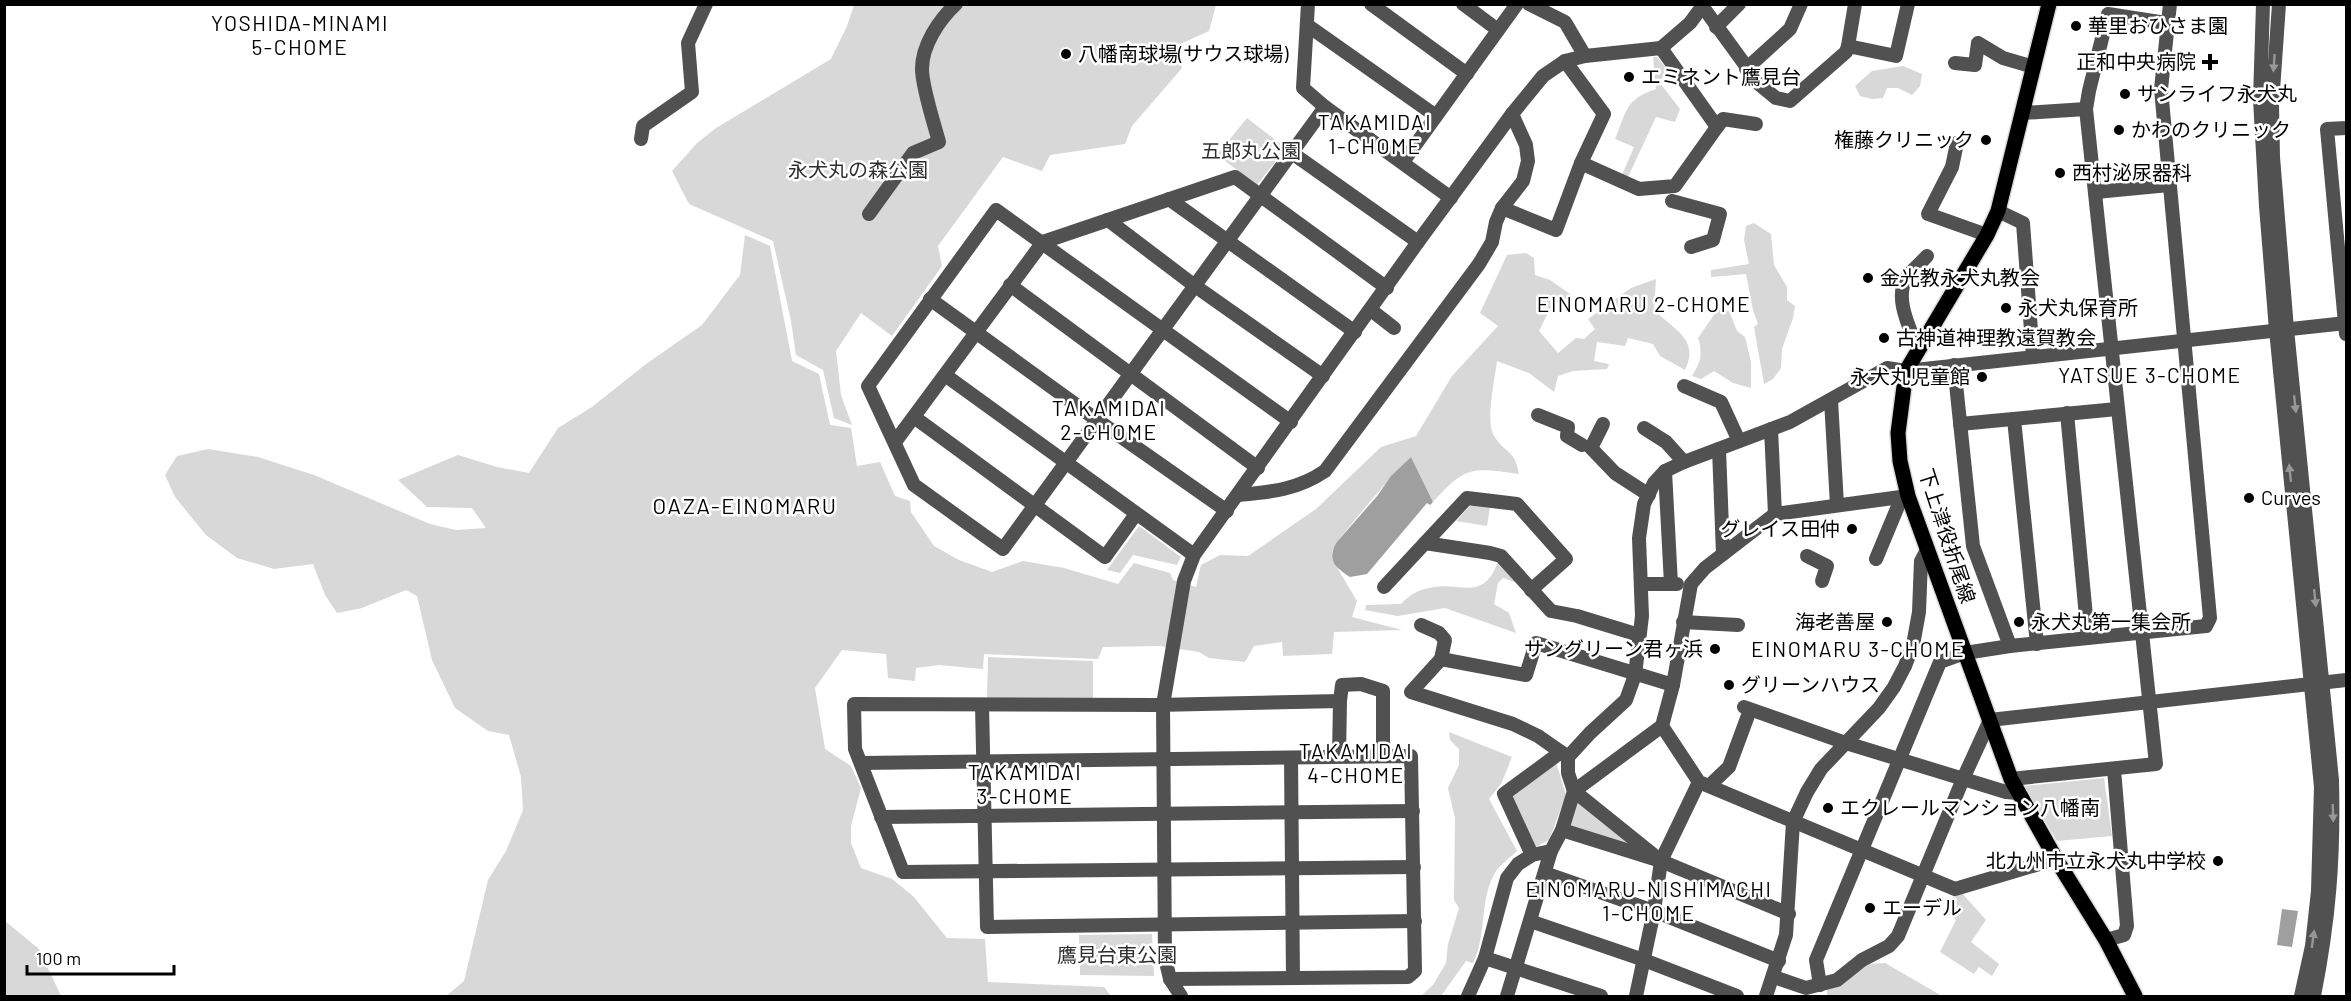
<svg xmlns="http://www.w3.org/2000/svg" width="2351" height="1001" viewBox="0 0 2351 1001" font-family="Barlow,'Noto Sans JP',sans-serif">
  <style>
    .green { fill: #d8d8d8 }
    .water { fill: #9f9f9f }
    .lines { fill: none; stroke-linecap: round; stroke-linejoin: round }
    .major-casing { stroke: #dbdbdb; stroke-width: 18 }
    .minor { stroke: #515151; stroke-width: 14 }
    .major { stroke: #000; stroke-width: 15 }
    .oneway { fill: #979797 }
    .poi-dot { fill: #000; stroke: #fff; stroke-width: 2 }
    .labels { text-anchor: middle; stroke-width: 5; stroke-linejoin: round; paint-order: stroke }
    .poi-label { font-size: 20px; fill: #000; stroke: #fff; text-anchor: start }
    .park-label { font-size: 20px; fill: #2f2f2f; stroke: #fff }
    .street-label { font-size: 20px; fill: #000; stroke: #fff }
    .neighbourhood-label { font-size: 21px; letter-spacing: 1.5px; fill: #000; stroke: #fff }
    .quarter-label { font-size: 22px; letter-spacing: 1.5px; fill: #000; stroke: #fff }
  </style>
  <rect width="100%" height="100%" fill="#fff"/>
  <g class="green">
    <polygon points="854,5 1216,5 1209,31 1176,46 1182,68 1132,126 1125,144 1050,155 1042,171 1003,157 938,246 942,266 892,336 861,313 836,351 841,395 852,425 834,418 823,370 796,355 791,321 773,241 689,204 672,171 697,143 716,128 831,59 847,26"/>
    <path d="M1653 57H1657L1666 68 1660 83 1680 109 1675 122 1656 117 1628 177 1622 175 1634 147 1615 139C1627 111 1625 99 1656 89Z"/>
    <polygon points="1903,66 1922,74 1920,86 1912,95 1898,88 1887,88 1883,98 1872,99 1860,96 1855,86 1872,71"/>
    <polygon points="1247,118 1286,148 1257,185 1217,155"/>
    <polygon points="1754,223 1771,234 1774,265 1787,287 1787,300 1795,306 1793,318 1782,349 1781,368 1773,379 1764,384 1754,327 1758,324 1753,310 1746,274 1711,277 1711,270 1749,264 1744,240 1746,226"/>
    <path d="M745 235 770 246 792 361 819 374 830 425 851 428 857 466 880 462 895 496 910 501 911 512 934 546 959 560 992 572 1023 561 1064 568 1118 584 1134 563 1170 573 1173 580 1196 587 1201 565 1220 555 1248 556 1316 509 1381 447 1416 436 1452 376 1498 326 1480 313 1507 255 1526 253 1534 258 1535 275 1550 280 1573 296 1555 314 1548 313 1539 331 1558 353 1576 338 1584 339 1595 329 1588 319 1631 288 1656 279 1654 310C1674 330 1700 339 1685 370L1660 356 1653 344 1628 338 1625 346 1597 342 1594 361 1609 364 1607 369 1573 371 1558 376 1554 392 1529 373 1497 361C1495 379 1485 421 1494 436 1505 454 1515 449 1519 474 1472 467 1465 466 1433 502L1411 457C1384 483 1360 514 1336 543L1332 552V559L1357 601 1352 617 1402 630 1334 632 1332 654 1283 656 1282 642 1254 646 1245 662 1209 658 1199 652 1160 646 1103 647 1098 659 984 654 983 669 939 665 916 668 915 681 888 678 886 654 842 650 815 688 825 749 851 766 861 788 851 826V843L861 868 892 879 913 896 947 938 985 939 988 982 1104 987 1111 996H446L464 981 488 880 506 851 523 810 521 777 509 735 488 731 455 708 432 660 417 596 406 590 362 608 337 613 325 595 313 564 274 569 237 558 206 535 175 497 165 475 177 456 208 449 258 457 314 475 430 524 456 530 486 528 472 508 427 507 398 480 458 455 497 467 529 473 558 428 592 407 646 364 702 325 740 275Z"/>
    <path d="M1718 309 1729 311 1737 331 1745 337 1751 362V388L1733 383 1714 371 1701 379 1692 376C1701 361 1703 354 1698 338Z"/>
    <polygon points="1471,505 1490,507 1487,526 1456,521"/>
    <polygon points="1139,526 1181,557 1177,565 1133,555 1120,573 1107,570"/>
    <path d="M1498 562 1517 583 1503 578 1498 583 1494 604 1509 613 1516 633 1445 608 1398 616 1365 610 1366 605 1401 604C1410 594 1420 589 1434 587 1463 583 1483 601 1498 562Z"/>
    <polygon points="988,657 1093,661 1093,698 987,698"/>
    <path d="M1449 732 1512 757 1501 784 1489 799 1517 851C1511 857 1501 864 1496 871 1479 898 1487 936 1473 963L1466 961 1441 996H1421L1433 985 1446 963 1448 944 1459 908 1454 900 1455 818 1448 788 1459 765V749L1450 740Z"/>
    <polygon points="1556,762 1566,795 1549,840 1534,848 1509,797"/>
    <polygon points="2104,778 2112,836 2057,841 2024,786"/>
    <polygon points="1577,797 1642,851 1567,826"/>
    <polygon points="1961,892 1986,920 1971,942 1999,964 1992,976 1979,967 1974,974 1940,952 1956,920 1944,911 1955,895"/>
    <polygon points="5,921 39,949 61,996 5,996"/>
    <polygon points="1152,934 1154,976 1080,975 1079,935"/>
    <polygon points="1885,963 1942,996 1827,996 1827,989 1866,964"/>
  </g>
  <g class="water">
    <path d="M1411 457 1433 502 1430 505 1427 503 1367 574 1350 577C1335 567 1327 561 1336 543L1378 495 1391 476Z"/>
    <polygon points="2282,909 2298,911 2292,947 2277,945"/>
  </g>
  <g class="lines">
    <g class="major-casing">
      <polyline id="major" points="2049,4 1998,211 1987,235 1906,371 1898,433 1900,461 1908,496 2011,779 2056,859 2106,940 2135,996"/>
    </g>
    <g class="minor">
      <polyline points="1308,4 1303,88 1325,107 1451,198"/>
      <polyline points="1371,4 1467,74"/>
      <polyline points="1463,4 1498,30"/>
      <polyline points="1529,4 1565,22 1585,56"/>
      <polyline points="2263,4 2260,99 2266,206 2276,330 2321,787 2318,891 2312,946 2301,996"/>
      <path d="M2279 4 2272 105 2273 157 2287 329 2332 780C2334 858 2329 920 2314 996"/>
      <polyline points="1703,7 1759,84 1776,98 1790,101 1846,52 1848,46 1896,56 1908,4"/>
      <polyline points="1307,25 1436,116"/>
      <polyline points="1716,27 1739,4"/>
      <polyline points="1848,46 1855,4"/>
      <polyline points="1955,63 1975,65 1978,43 2003,58 2034,67"/>
      <polyline points="1746,69 1790,29 1801,4"/>
      <polyline points="2023,113 2086,109"/>
      <polyline points="1717,127 1723,119 1756,124"/>
      <polyline points="2346,128 2327,129 2346,334"/>
      <polyline points="641,139 643,126 692,92 688,43 706,4"/>
      <polyline points="1957,143 1952,167 1928,214 1987,235"/>
      <polyline points="1292,153 1418,242"/>
      <polyline points="1403,162 1517,4"/>
      <polyline points="1581,163 1639,189 1675,186 1717,127 1661,48"/>
      <polyline points="2096,192 2169,185"/>
      <polyline points="1169,199 1355,332"/>
      <polyline points="1672,201 1720,214 1713,240 1691,247"/>
      <polyline points="1502,208 1556,230 1581,163 1604,114 1565,61"/>
      <polyline points="1998,211 2023,223 2033,357"/>
      <path d="M869 214 913 153 939 142C934 123 922 87 922 69 922 45 939 20 956 4"/>
      <polyline points="1108,220 1195,286 1323,376"/>
      <polyline points="1010,285 1258,468"/>
      <polyline points="930,299 1097,420 1227,511"/>
      <polyline points="1371,310 1394,328"/>
      <path d="M1918 350C1911 330 1893 298 1907 277 1912 270 1921 263 1927 256"/>
      <polyline points="1954,365 1973,546 2010,646"/>
      <polyline points="945,375 1194,555"/>
      <polyline points="1684,386 1721,402 1739,441"/>
      <polyline points="1831,400 1837,505"/>
      <polyline points="2067,413 2088,638"/>
      <polyline points="1538,415 1568,427 1567,436 1582,445"/>
      <polyline points="914,417 1105,557 1136,514"/>
      <polyline points="2014,419 2037,644"/>
      <path d="M1291 422 996 210 868 386 914 485 1003 549C1110 402 1218 255 1325 107"/>
      <polyline points="1603,424 1591,448 1615,473 1649,495"/>
      <polyline points="1960,424 2117,409"/>
      <polyline points="1644,428 1666,442 1684,462"/>
      <polyline points="1771,429 1775,514"/>
      <polyline points="895,442 1043,242 1235,177 1387,288"/>
      <polyline points="1719,449 1723,554"/>
      <polyline points="1665,471 1671,584"/>
      <path d="M1238 495C1271 492 1297 490 1325 471L1479 264 1492 242 1496 222 1502 208 1523 181 1528 161 1526 145 1512 114"/>
      <polyline points="1425,543 1467,498 1517,504 1566,559 1531,590"/>
      <polyline points="1807,556 1827,566 1822,581"/>
      <polyline points="1876,559 1901,499"/>
      <polyline points="1641,584 1677,584"/>
      <polyline points="1384,587 1425,543 1490,553 1501,556 1551,611 1577,616 1639,635"/>
      <polyline points="1683,622 1738,625"/>
      <polyline points="1421,625 1439,633 1445,640 1441,659"/>
      <polyline points="1340,701 1342,685 1361,684 1383,691 1383,754"/>
      <polyline points="982,705 987,927 1415,921"/>
      <polyline points="1744,707 1846,743 2006,792 2018,793"/>
      <polyline points="1662,726 1699,782 1955,889 2056,859"/>
      <polyline points="1339,756 1340,701 1156,705 854,704 855,749 903,872 1414,867"/>
      <polyline points="1568,757 1538,736 1513,724 1411,692 1441,659 1526,675 1536,643 1673,685"/>
      <polyline points="1291,758 1293,978"/>
      <polyline points="861,763 1411,756 1415,971 1408,977 1170,979"/>
      <polyline points="2011,779 2156,764 2086,109 2089,91 2108,14 2166,23"/>
      <polyline points="1710,785 1729,767 1750,710"/>
      <polyline points="881,817 1413,811"/>
      <polyline points="1562,830 1661,861 1789,914"/>
      <polyline points="1532,855 1504,794 1561,752"/>
      <polyline points="1661,861 1574,791 1568,773 1568,757 1590,733 1626,700 1635,675 1642,616 1639,538 1644,504 1654,483 1665,471 1684,462 1790,422 1887,368 1906,371 2346,323"/>
      <polyline points="1545,873 1654,911 1779,961"/>
      <polyline points="1530,921 1644,960 1737,996"/>
      <polyline points="2106,940 2124,935 2127,926 2114,769"/>
      <polyline points="1485,958 1601,996"/>
      <polyline points="1774,977 1806,988 1837,980 1862,960 1889,946 1898,936 1963,779 1990,720 2346,680"/>
      <polyline points="1820,985 1816,960 1940,662 1965,653 2010,646 2206,626 2210,618 2161,89 2170,4"/>
      <polyline points="1181,996 1170,979 1165,958 1163,705 1184,581 1194,555 1418,242 1512,114 1543,76 1565,61 1585,56 1661,48 1690,23 1704,4"/>
      <polyline points="1468,996 1485,958 1507,878 1518,864 1532,855 1551,851"/>
      <polyline points="1507,996 1551,851 1562,830 1574,791 1662,726 1673,685 1691,584 1705,568 1775,514 1908,496"/>
      <polyline points="1636,996 1654,911 1661,861 1699,782"/>
      <polyline points="1766,996 1786,935 1793,822 1807,792 1821,769 1879,708 1894,687 1905,666 1913,645 1919,612 1921,561 1927,550"/>
    </g>
    <use href="#major" class="major"/>
  </g>
  <defs><path id="oneway-solid" d="M-6-.8H1V-3.2L6.5 0L1 3.2V.8H-6Z" transform="scale(1.5)"/></defs>
  <g class="oneway">
    <use href="#oneway-solid" transform="translate(2274 63) rotate(94)"/>
    <use href="#oneway-solid" transform="translate(2295 404) rotate(84)"/>
    <use href="#oneway-solid" transform="translate(2290 473) rotate(-96)"/>
    <use href="#oneway-solid" transform="translate(2315 598) rotate(84)"/>
    <use href="#oneway-solid" transform="translate(2333 813) rotate(88)"/>
    <use href="#oneway-solid" transform="translate(2313 939) rotate(-82)"/>
  </g>
  <g class="poi-dot">
    <circle cx="2076" cy="26" r="6"/>
    <circle cx="1066" cy="54" r="6"/>
    <path d="M2207 53h6v6h6v6h-6v6h-6v-6h-6v-6h6z"/>
    <circle cx="1629" cy="77" r="6"/>
    <circle cx="2125" cy="94" r="6"/>
    <circle cx="2119" cy="130" r="6"/>
    <circle cx="1986" cy="140" r="6"/>
    <circle cx="2060" cy="173" r="6"/>
    <circle cx="1868" cy="278" r="6"/>
    <circle cx="2006" cy="308" r="6"/>
    <circle cx="1884" cy="338" r="6"/>
    <circle cx="1982" cy="377" r="6"/>
    <circle cx="2249" cy="498" r="6"/>
    <circle cx="1852" cy="529" r="6"/>
    <circle cx="1887" cy="622" r="6"/>
    <circle cx="2019" cy="622" r="6"/>
    <circle cx="1715" cy="649" r="6"/>
    <circle cx="1729" cy="685" r="6"/>
    <circle cx="1828" cy="808" r="6"/>
    <circle cx="2218" cy="861" r="6"/>
    <circle cx="1870" cy="908" r="6"/>
  </g>
  <g class="labels">
    <g class="poi-label">
      <text x="2088" y="33">華里おひさま園</text>
      <text x="1078" y="61">八幡南球場(サウス球場)</text>
      <text x="2196" y="69" text-anchor="end">正和中央病院</text>
      <text x="1641" y="84">エミネント鷹見台</text>
      <text x="2137" y="101">サンライフ永犬丸</text>
      <text x="2131" y="137">かわのクリニック</text>
      <text x="1974" y="147" text-anchor="end">権藤クリニック</text>
      <text x="2072" y="180">西村泌尿器科</text>
      <text x="1880" y="285">金光教永犬丸教会</text>
      <text x="2018" y="315">永犬丸保育所</text>
      <text x="1896" y="345">古神道神理教遠賀教会</text>
      <text x="1970" y="384" text-anchor="end">永犬丸児童館</text>
      <text x="2261" y="505">Curves</text>
      <text x="1840" y="536" text-anchor="end">グレイス田仲</text>
      <text x="1875" y="629" text-anchor="end">海老善屋</text>
      <text x="2031" y="629">永犬丸第一集会所</text>
      <text x="1703" y="656" text-anchor="end">サングリーン君ヶ浜</text>
      <text x="1741" y="692">グリーンハウス</text>
      <text x="1840" y="815">エクレールマンション八幡南</text>
      <text x="2206" y="868" text-anchor="end">北九州市立永犬丸中学校</text>
      <text x="1882" y="915">エーデル</text>
    </g>
    <g class="park-label">
      <text x="1251" y="158">五郎丸公園</text>
      <text x="858" y="177">永犬丸の森公園</text>
      <text x="1117" y="962">鷹見台東公園</text>
    </g>
    <g class="street-label">
      <text transform="translate(1947 536) rotate(72)" y="7">下上津役折尾線</text>
    </g>
    <g class="neighbourhood-label">
      <text x="300" y="31">YOSHIDA-MINAMI<tspan x="300" dy="24">5-CHOME</tspan></text>
      <text x="1375" y="130">TAKAMIDAI<tspan x="1375" dy="24">1-CHOME</tspan></text>
      <text x="1644" y="312">EINOMARU 2-CHOME</text>
      <text x="2150" y="383">YATSUE 3-CHOME</text>
      <text x="1109" y="416">TAKAMIDAI<tspan x="1109" dy="24">2-CHOME</tspan></text>
      <text x="1858" y="657">EINOMARU 3-CHOME</text>
      <text x="1356" y="759">TAKAMIDAI<tspan x="1356" dy="24">4-CHOME</tspan></text>
      <text x="1025" y="780">TAKAMIDAI<tspan x="1025" dy="24">3-CHOME</tspan></text>
      <text x="1649" y="897">EINOMARU-NISHIMACHI<tspan x="1649" dy="24">1-CHOME</tspan></text>
    </g>
    <g class="quarter-label">
      <text x="745" y="514">OAZA-EINOMARU</text>
    </g>
  </g>
  <rect width="2351" height="1001" fill="none" stroke="#000000" stroke-width="12"/>
  <path d="M27 965v9h147v-9" fill="none" stroke="#000000" stroke-width="3"/>
  <text x="36" y="965" font-size="18" fill="#000000" stroke="#ffffff" stroke-width="4.5" paint-order="stroke">100 m</text>
</svg>
